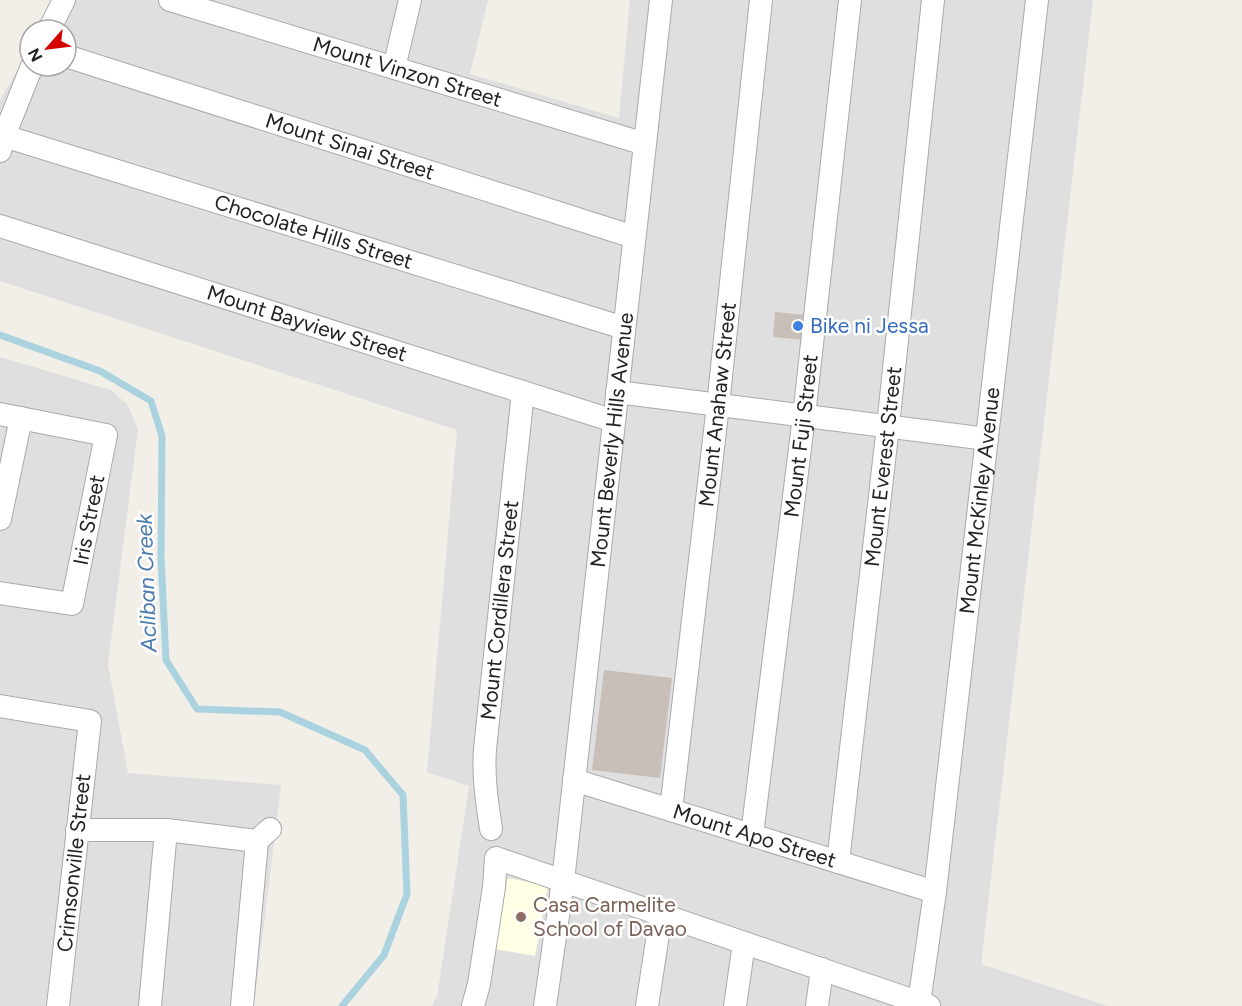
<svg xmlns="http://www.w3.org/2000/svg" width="1242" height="1006" viewBox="0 0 1242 1006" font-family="Figtree,sans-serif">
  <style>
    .residential { fill: #e0dfdf }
    .education { fill: #ffffe5 }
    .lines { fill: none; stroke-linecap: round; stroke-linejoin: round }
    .stream { stroke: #aad3df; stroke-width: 7 }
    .building { fill: #c7bfb8 }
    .street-casing { stroke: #a9a9a9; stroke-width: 24 }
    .street { stroke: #fff; stroke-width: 22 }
    .shop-dot { fill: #3f7fe0; stroke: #fff; stroke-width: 2 }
    .education-dot { fill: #8d6e63; stroke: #fff; stroke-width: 2 }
    .labels { text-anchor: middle; stroke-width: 5; stroke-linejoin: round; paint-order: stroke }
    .street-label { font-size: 21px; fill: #222; stroke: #fff }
    .shop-label { font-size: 21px; fill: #366cbe; stroke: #fff; text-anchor: start }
    .education-label { font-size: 21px; fill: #785e54; stroke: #fff; text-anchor: start }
    .water-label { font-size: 22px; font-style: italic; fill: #4a7aab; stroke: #fff }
  </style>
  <rect width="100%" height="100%" fill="#f2efe9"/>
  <g class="residential">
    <polygon points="51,0 488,0 470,74 619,118 630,0 1093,0 981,964 1108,1006 432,1006 437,997 469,786 427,772 457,430 0,281 0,100 30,49 30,66 66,66 66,30 38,30"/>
    <polygon points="0,357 111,390 127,404 138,429 108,664 128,773 281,785 254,1006 0,1006"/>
  </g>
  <polygon class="education" points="508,878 548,886 535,956 495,949"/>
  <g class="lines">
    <polyline class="stream" points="0,335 100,371 151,401 162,436 161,558 166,660 197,709 280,712 365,750 403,795 407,894 384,955 342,1006"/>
  </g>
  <g class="building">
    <polygon points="775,312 807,315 806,340 773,337"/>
    <polygon points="604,670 672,678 660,778 592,770"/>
  </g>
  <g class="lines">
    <g class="street-casing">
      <g id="street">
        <path id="s1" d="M170 0 645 144"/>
        <polyline points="49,30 64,0"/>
        <path id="s2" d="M66 56 634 237"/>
        <polyline points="394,68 410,0"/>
        <path id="s3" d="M4 136 624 328"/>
        <polyline points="0,151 4,136 32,66"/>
        <path id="s4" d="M0 226 614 421"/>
        <polyline points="617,392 987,439"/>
        <polyline points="0,414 106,435 72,604 0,593"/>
        <polyline points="0,519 21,418"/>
        <polyline points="0,706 90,721 58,1006"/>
        <path id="s5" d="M574 780 935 892"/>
        <path id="s6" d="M671 810 718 405 761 0"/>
        <path id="s7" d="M491 829C487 802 483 777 485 749L523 392"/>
        <polyline points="77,830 166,830 257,841 270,829"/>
        <path id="s8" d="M752 835 804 416 850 0"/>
        <path id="s9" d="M838 862 888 426 933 0"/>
        <path id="s10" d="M919 1003 935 892 1037 0"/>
        <polyline points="150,1006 166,830"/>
        <polyline points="242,1006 257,841"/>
        <polyline points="473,1006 479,984 494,887 496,858 929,1006"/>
        <path id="s11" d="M545 1006 563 881 661 0"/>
        <polyline points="647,1006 661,915"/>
        <polyline points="735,1006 744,943"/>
        <polyline points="817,1006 822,969"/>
      </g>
    </g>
    <use href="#street" class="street"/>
  </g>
  <circle class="shop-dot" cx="798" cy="326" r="6"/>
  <circle class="education-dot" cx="521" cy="917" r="6"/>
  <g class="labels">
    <g class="street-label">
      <text dy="7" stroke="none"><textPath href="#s1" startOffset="248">Mount Vinzon Street</textPath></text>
      <text dy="7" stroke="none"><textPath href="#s2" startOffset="298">Mount Sinai Street</textPath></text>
      <text dy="7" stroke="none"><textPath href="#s3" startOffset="324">Chocolate Hills Street</textPath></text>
      <text dy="7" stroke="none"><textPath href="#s4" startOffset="322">Mount Bayview Street</textPath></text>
      <text dy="7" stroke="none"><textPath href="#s6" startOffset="408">Mount Anahaw Street</textPath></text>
      <text dy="7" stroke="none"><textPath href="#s8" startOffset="402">Mount Fuji Street</textPath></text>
      <text dy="7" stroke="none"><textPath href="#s11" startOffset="570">Mount Beverly Hills Avenue</textPath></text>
      <text dy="7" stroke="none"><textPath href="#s9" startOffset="398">Mount Everest Street</textPath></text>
      <text dy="7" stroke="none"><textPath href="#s10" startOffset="506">Mount McKinley Avenue</textPath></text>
      <text transform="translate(89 520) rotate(-79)" y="7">Iris Street</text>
      <text dy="7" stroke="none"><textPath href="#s7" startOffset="220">Mount Cordillera Street</textPath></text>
      <text dy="7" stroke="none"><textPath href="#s5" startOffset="189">Mount Apo Street</textPath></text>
      <text transform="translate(74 863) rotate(-84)" y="7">Crimsonville Street</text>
    </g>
    <g class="shop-label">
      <text x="810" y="333">Bike ni Jessa</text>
    </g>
    <g class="education-label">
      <text x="533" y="912">Casa Carmelite<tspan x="533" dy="24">School of Davao</tspan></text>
    </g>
    <g class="water-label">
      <text transform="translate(146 583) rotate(-92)" y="8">Acliban Creek</text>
    </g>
  </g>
  <g transform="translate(48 48) rotate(242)"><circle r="28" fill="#ffffff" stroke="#a7a7a7" stroke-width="1.5"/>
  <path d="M0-4.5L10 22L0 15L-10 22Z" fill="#d40000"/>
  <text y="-9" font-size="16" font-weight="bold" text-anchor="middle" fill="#222222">N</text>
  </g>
</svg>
